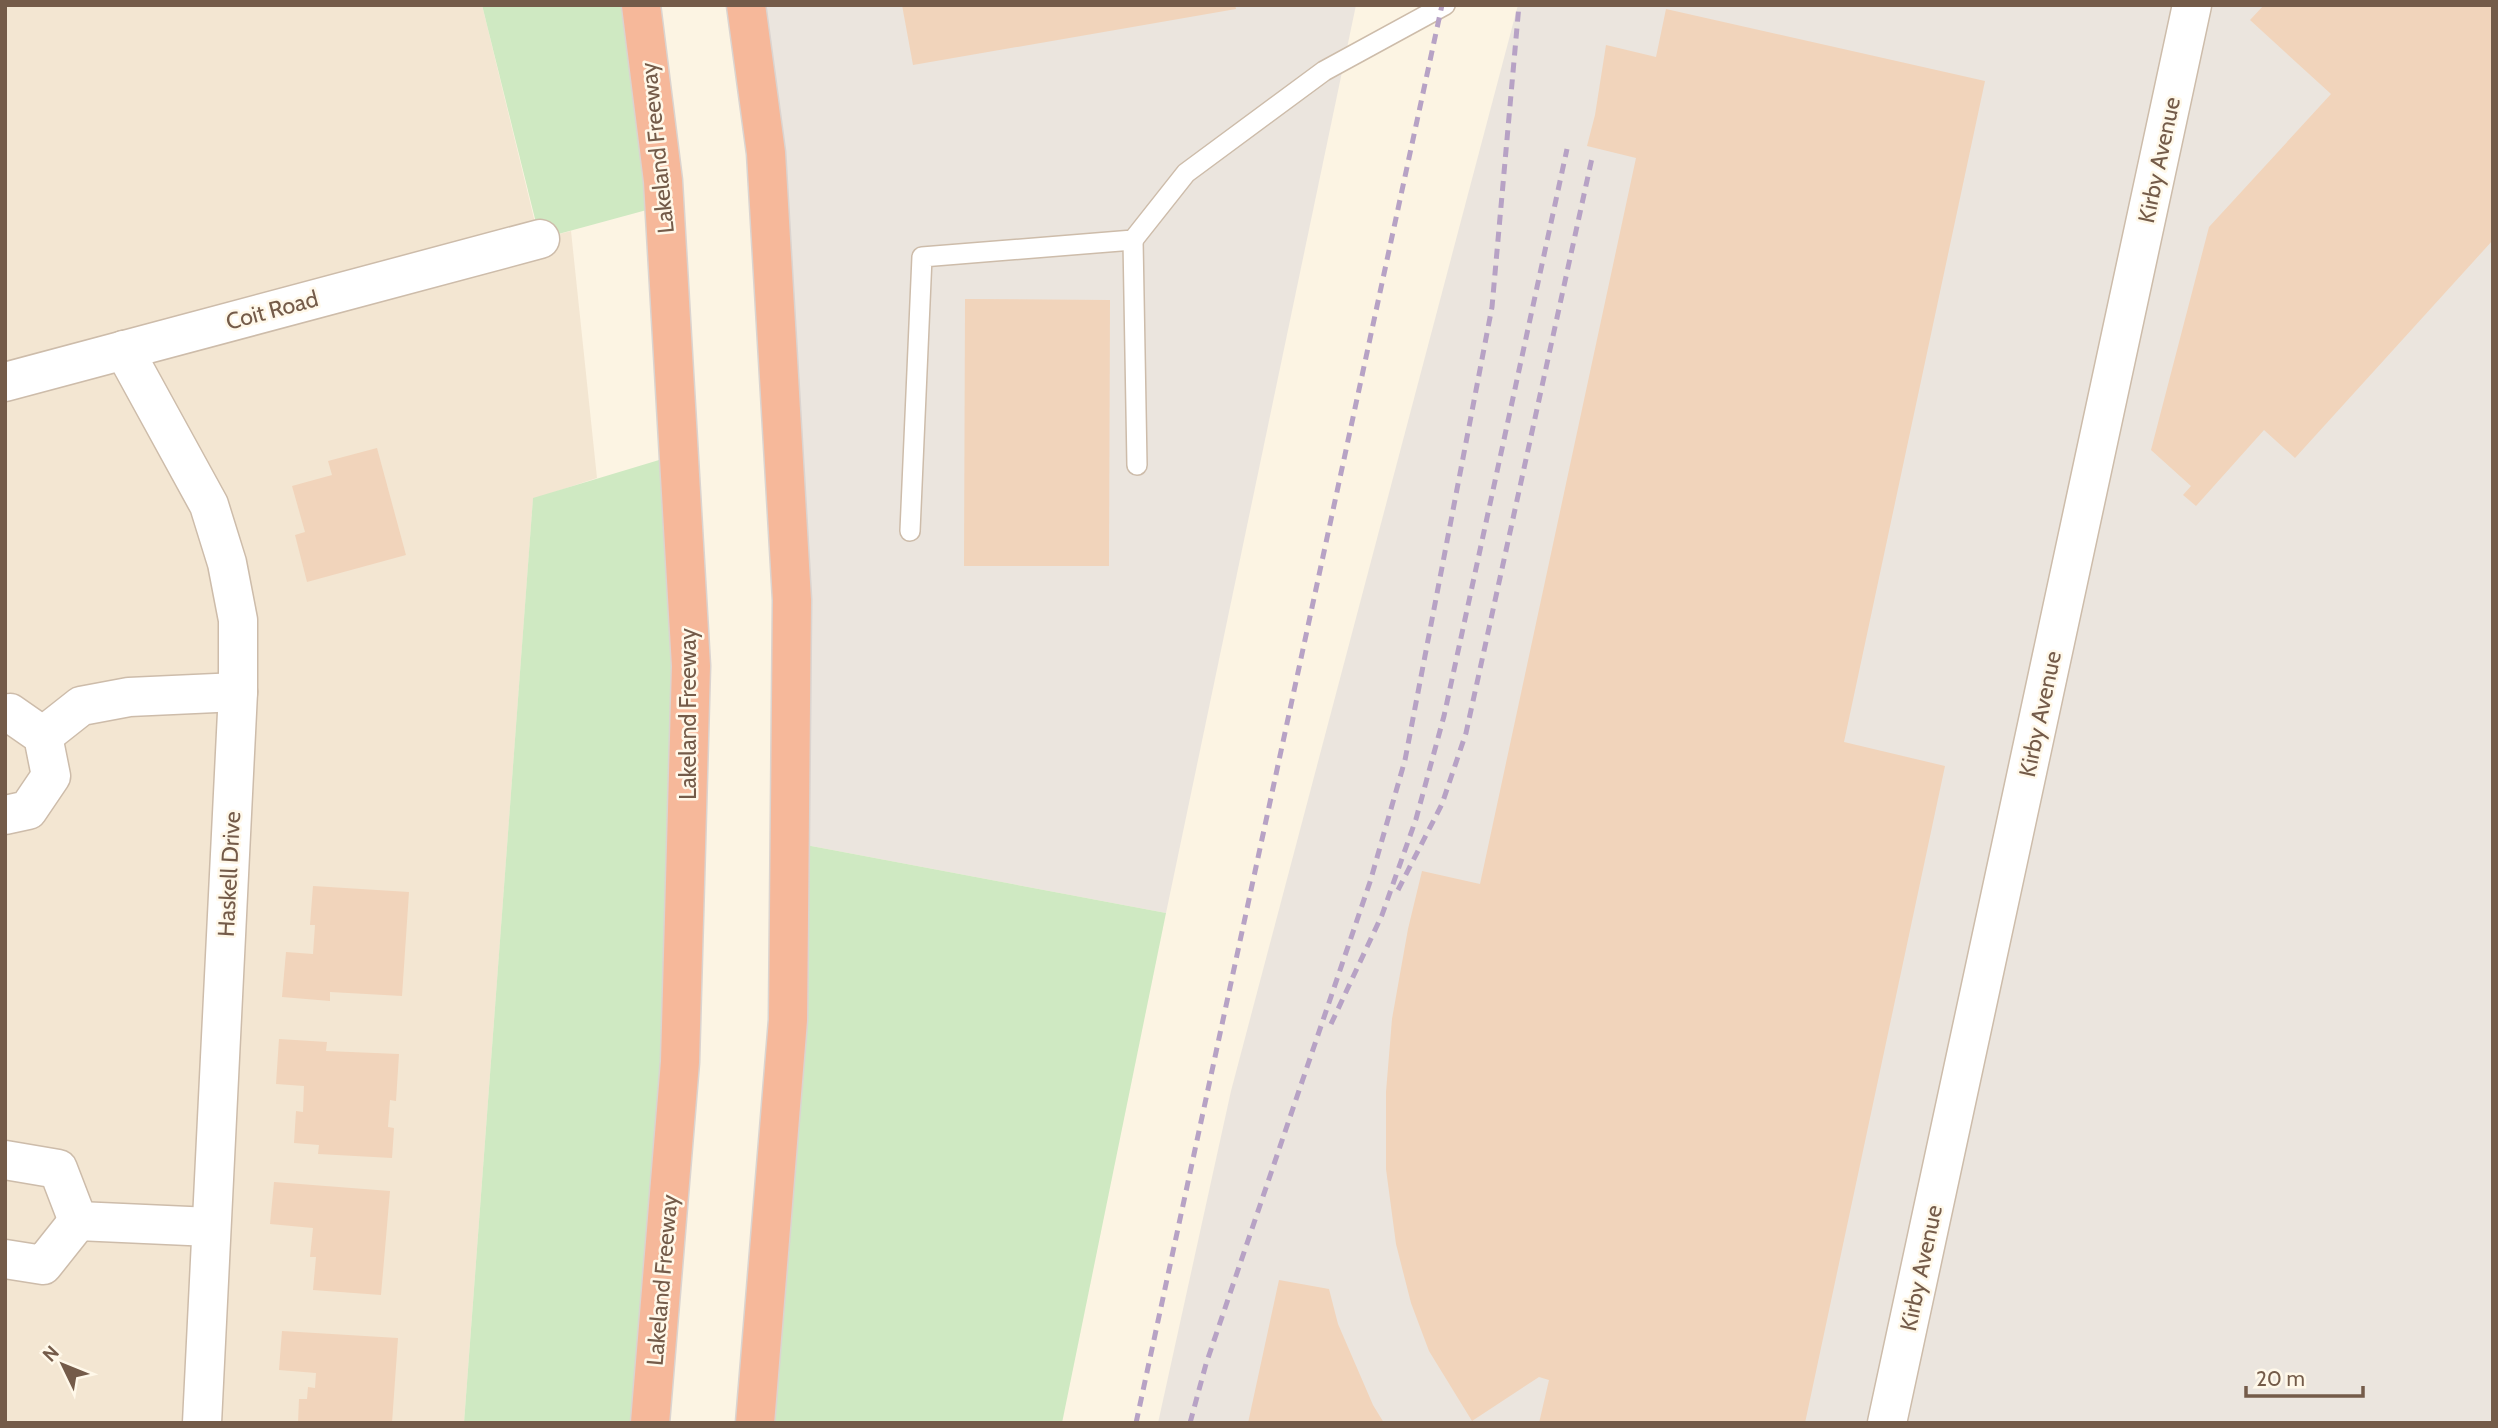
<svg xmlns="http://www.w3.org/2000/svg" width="2498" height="1428" viewBox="0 0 2498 1428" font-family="Cabin,sans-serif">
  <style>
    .residential { fill: #f3e6d2 }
    .industrial { fill: #ebe5de }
    .green { fill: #cfe9c2 }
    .building { fill: #f1d4bb }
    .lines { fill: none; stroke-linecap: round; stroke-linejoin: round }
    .service-casing { stroke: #cdbcaa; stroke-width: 22 }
    .minor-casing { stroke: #cdbcaa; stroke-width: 41 }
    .tertiary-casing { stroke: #cdbcaa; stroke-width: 41 }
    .motorway-casing { stroke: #dbd4d0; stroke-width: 41 }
    .service { stroke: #fff; stroke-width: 19 }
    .minor { stroke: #fff; stroke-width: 38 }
    .tertiary { stroke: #fff; stroke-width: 38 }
    .motorway { stroke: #f6b89a; stroke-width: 38 }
    .rail { stroke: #b7a2c5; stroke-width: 5; stroke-dasharray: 10 7; stroke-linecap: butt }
    .labels { text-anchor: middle; stroke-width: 5; stroke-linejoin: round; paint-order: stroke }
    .street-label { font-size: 23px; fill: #745b49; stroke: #fff8e9 }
  </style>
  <rect width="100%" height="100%" fill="#fcf4e3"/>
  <polygon class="residential" points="5,5 482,5 539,239 571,231 597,478 533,499 464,1423 5,1423"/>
  <g class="industrial">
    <polygon points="746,5 1356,5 1166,913 790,842"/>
    <polygon points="1518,5 2493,5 2493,1423 1158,1423 1231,1091"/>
  </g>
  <g class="green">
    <polygon points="482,5 641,5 665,205 540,239"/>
    <polygon points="679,454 650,1423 464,1423 533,498"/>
    <polygon points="790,842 1166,913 1062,1423 755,1423"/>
  </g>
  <g class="building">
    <polygon points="902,5 1235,5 1236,9 913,65"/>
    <polygon points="2264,5 2493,5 2493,240 2295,458 2264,430 2196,506 2183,495 2191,486 2151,450 2209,227 2331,94 2250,20"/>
    <polygon points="1666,9 1985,81 1844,742 1945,766 1805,1423 1539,1423 1549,1380 1539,1377 1472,1421 1429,1351 1411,1303 1396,1244 1386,1169 1386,1092 1392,1019 1408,929 1422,871 1480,884 1636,158 1587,146 1595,115 1606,45 1656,57"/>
    <polygon points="965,299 1110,300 1109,566 964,566"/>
    <polygon points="377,448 406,555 307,582 295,535 305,532 292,486 332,475 328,461"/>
    <polygon points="313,886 409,892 402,996 330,992 330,1001 282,997 286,952 313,954 315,925 310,925"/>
    <polygon points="279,1039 327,1042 326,1051 399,1054 396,1101 390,1100 388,1127 394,1128 392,1158 318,1154 319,1145 294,1143 296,1111 303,1112 304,1086 276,1084"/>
    <polygon points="274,1182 390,1191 381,1295 313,1290 316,1257 310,1257 313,1228 270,1224"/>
    <polygon points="1279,1280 1329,1289 1338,1324 1373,1405 1384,1423 1248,1423"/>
    <polygon points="282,1331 398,1338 392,1423 298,1423 299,1399 307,1399 308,1387 315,1388 316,1373 279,1370"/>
  </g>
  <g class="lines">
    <g class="service-casing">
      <g id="service">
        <polyline points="1133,240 1137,465"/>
        <polyline points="910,531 922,257 1133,240 1186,173 1324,71 1445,5"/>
      </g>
    </g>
    <g class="minor-casing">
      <g id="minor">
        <polyline points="124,350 209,505 227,563 238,620 238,692 202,1423"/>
        <polyline points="5,382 540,239"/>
        <polyline points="5,714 10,713 43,736 51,776 28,810 5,815"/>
        <polyline points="43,736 81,706 129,697 238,692"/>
        <polyline points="5,1160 58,1169 78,1221"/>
        <polyline points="78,1221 211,1227"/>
        <polyline points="5,1259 43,1265 78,1221"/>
      </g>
    </g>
    <g class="tertiary-casing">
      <polyline id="tertiary" points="1887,1423 2192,5"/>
    </g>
    <g class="motorway-casing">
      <g id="motorway">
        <polyline points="641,5 663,181 691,666 680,1062 650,1423"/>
        <polyline points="746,5 766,153 792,600 788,1020 755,1423"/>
      </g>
    </g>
    <use href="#service" class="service"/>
    <use href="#minor" class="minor"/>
    <use href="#tertiary" class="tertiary"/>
    <use href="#motorway" class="motorway"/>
    <g class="rail">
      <polyline points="1398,890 1442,804 1466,733 1592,158"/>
      <polyline points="1331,1024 1382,915 1416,819 1444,716 1567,149"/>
      <polyline points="1136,1423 1442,5"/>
      <polyline points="1190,1423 1206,1364 1370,882 1405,760 1492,307 1519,5"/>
    </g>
  </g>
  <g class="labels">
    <g class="street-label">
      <text transform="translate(657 148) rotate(-96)" y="8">Lakeland Freeway</text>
      <text transform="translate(2159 160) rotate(-78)" y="8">Kirby Avenue</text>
      <text transform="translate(272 310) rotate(-15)" y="8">Coit Road</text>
      <text transform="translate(688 714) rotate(-90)" y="8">Lakeland Freeway</text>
      <text transform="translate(2040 714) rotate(-78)" y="8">Kirby Avenue</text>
      <text transform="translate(229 874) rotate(-87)" y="8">Haskell Drive</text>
      <text transform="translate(1921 1268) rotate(-78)" y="8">Kirby Avenue</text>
      <text transform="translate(662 1280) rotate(-85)" y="8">Lakeland Freeway</text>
    </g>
  </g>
  <rect width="2498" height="1428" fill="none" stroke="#745b49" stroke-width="14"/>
  <g transform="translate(63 1365) rotate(313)" stroke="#fff8e9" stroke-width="5" paint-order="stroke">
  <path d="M0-5L12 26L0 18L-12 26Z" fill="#745b49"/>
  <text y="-10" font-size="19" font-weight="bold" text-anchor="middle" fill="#745b49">N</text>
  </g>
  <path d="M2246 1386v10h117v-10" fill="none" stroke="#745b49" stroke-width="3.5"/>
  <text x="2256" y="1386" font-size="21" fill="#745b49" stroke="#fff8e9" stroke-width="5" paint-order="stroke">20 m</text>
</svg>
